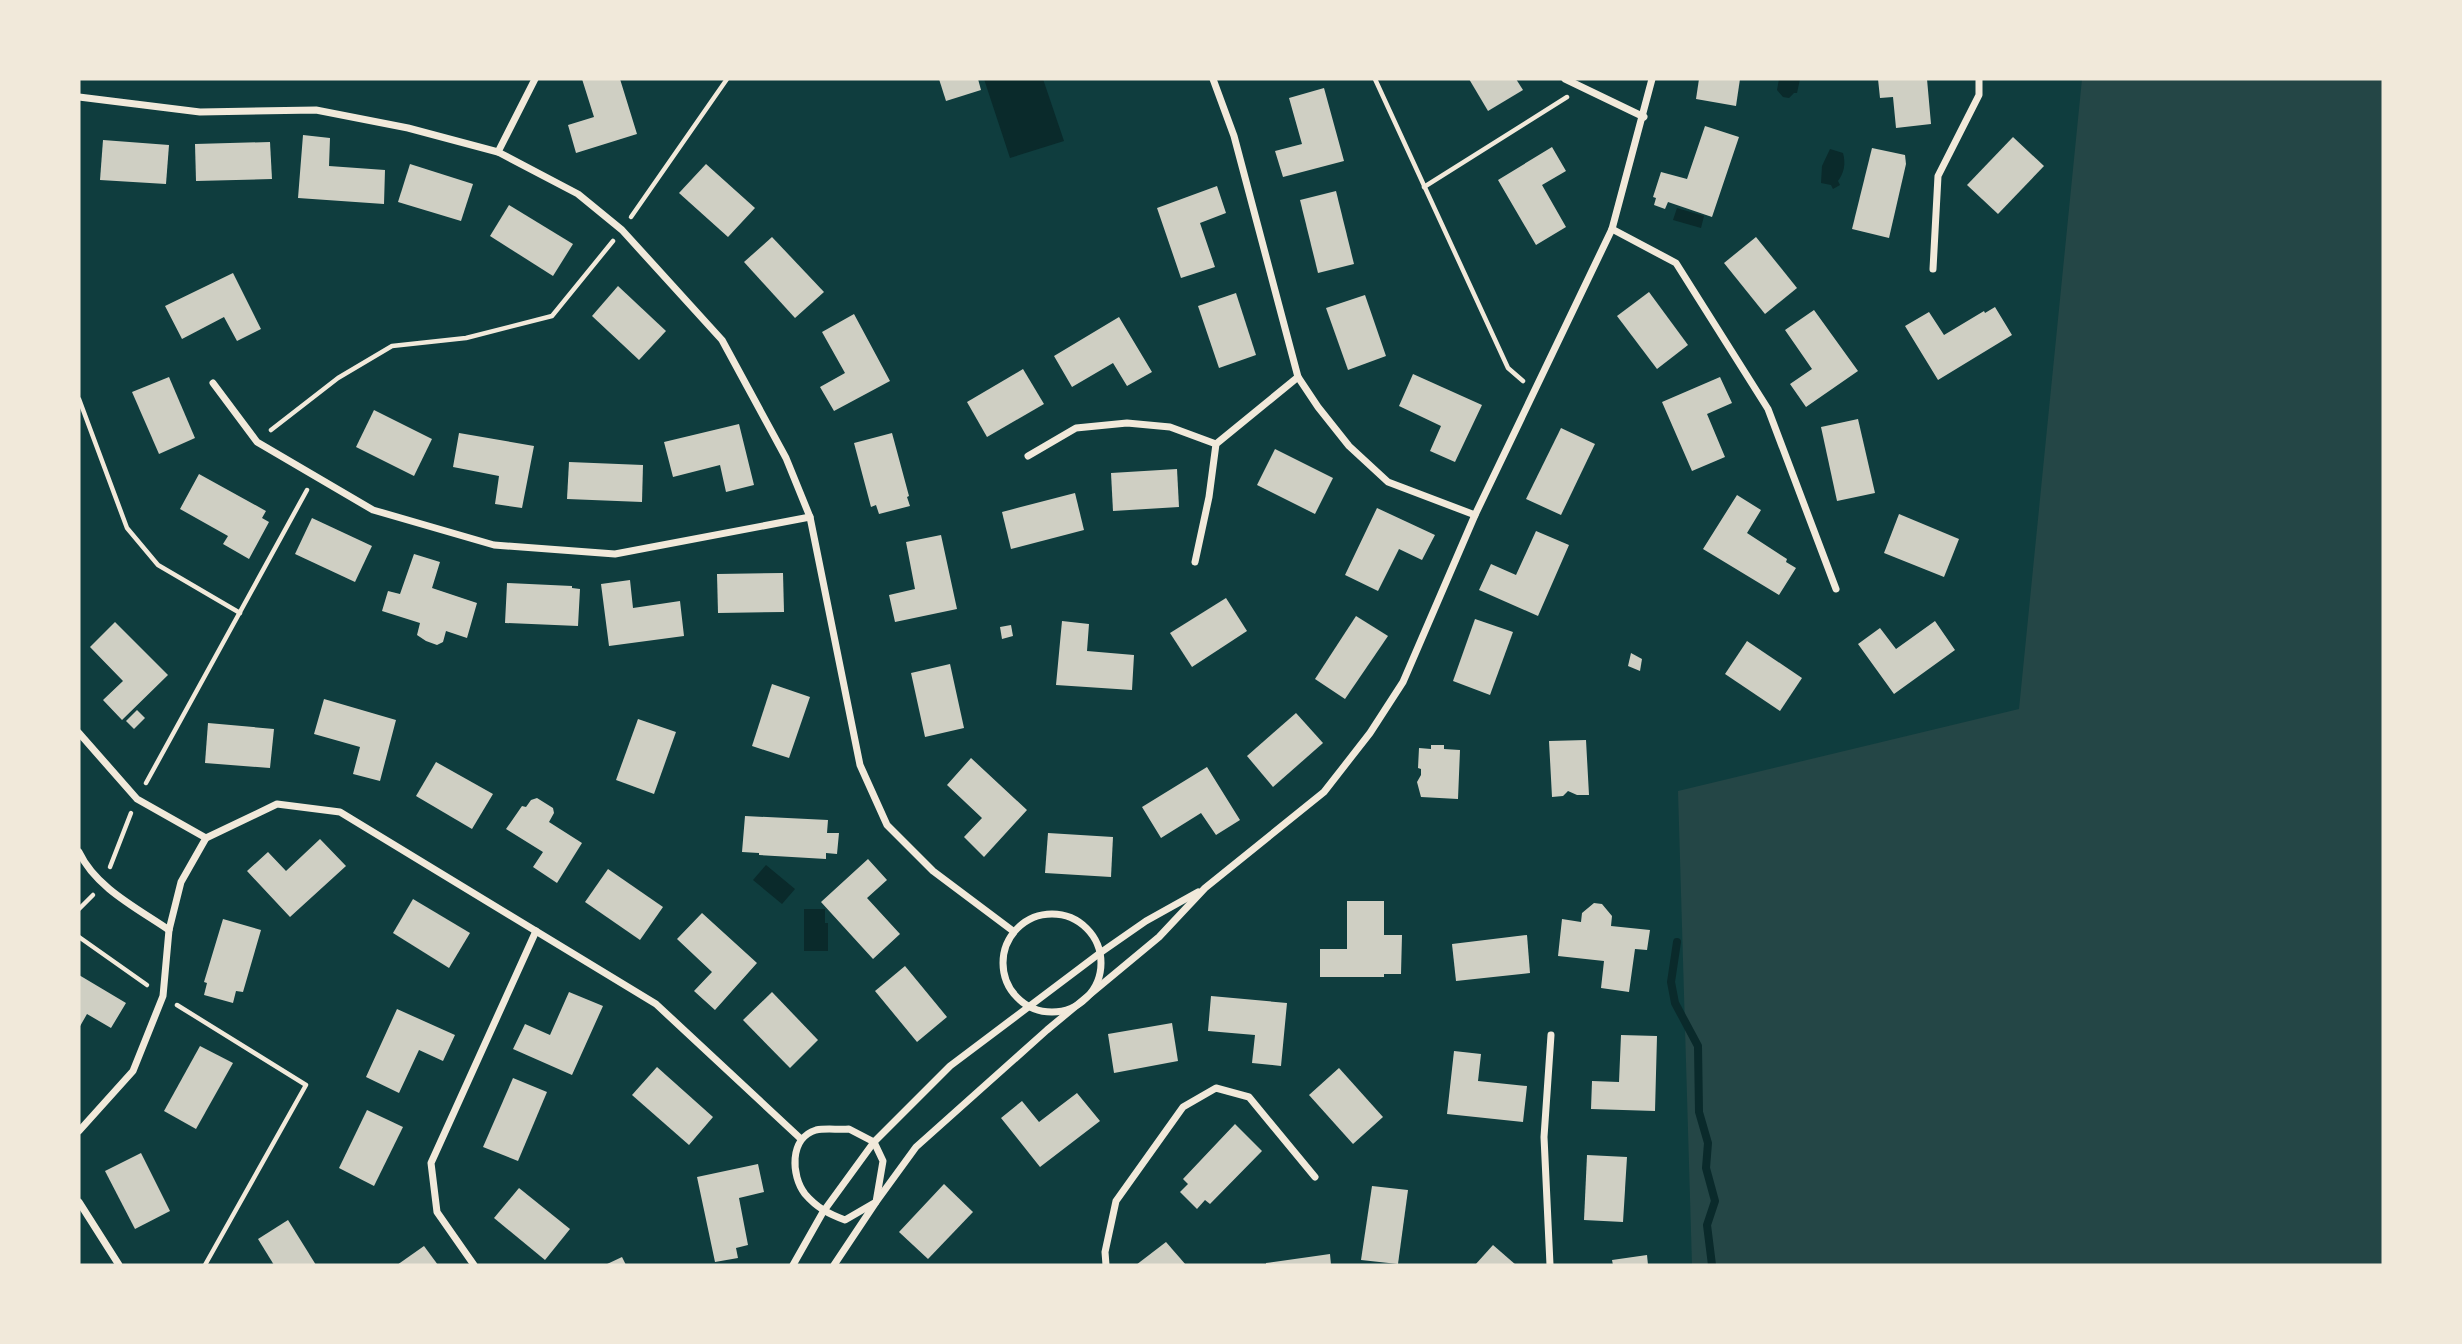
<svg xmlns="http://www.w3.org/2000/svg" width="2462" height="1344" viewBox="0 0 2462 1344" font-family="Jost,sans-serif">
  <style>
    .green { fill: #244646 }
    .water { fill: #0a2a2b }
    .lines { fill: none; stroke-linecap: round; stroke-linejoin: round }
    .stream { stroke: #0a2a2b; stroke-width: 8 }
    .building { fill: #cfcfc3 }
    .path { stroke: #f1e9da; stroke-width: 4.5 }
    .minor { stroke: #f1e9da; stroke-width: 7 }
  </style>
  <rect width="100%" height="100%" fill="#0f3d3e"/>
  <polygon class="green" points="2082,79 2383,79 2383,1265 1692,1265 1678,791 2019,709"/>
  <g class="water">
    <polygon points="984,79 1043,79 1064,141 1010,158"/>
    <polygon points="1779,79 1800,79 1797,93 1794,93 1789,98 1783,97 1777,90"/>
    <path d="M1830 149 1843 153C1846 164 1844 173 1838 181L1840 185 1833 189 1831 185 1821 183 1822 166Z"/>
    <polygon points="1677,208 1704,216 1701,228 1673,220"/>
    <polygon points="766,865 795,889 782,904 753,880"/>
    <polygon points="804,909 825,909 825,923 828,923 828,951 804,951"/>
  </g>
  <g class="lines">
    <polyline class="stream" points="1677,942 1671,982 1675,1003 1698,1046 1699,1112 1708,1143 1706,1168 1715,1201 1707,1225 1712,1265"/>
  </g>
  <g class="building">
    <polygon points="582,79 620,79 637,134 576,153 568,125 594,117"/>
    <polygon points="939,79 978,79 981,90 946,101"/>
    <polygon points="1469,79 1516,79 1523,90 1488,111"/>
    <polygon points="1699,79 1740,79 1736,106 1696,99"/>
    <polygon points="1878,79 1927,79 1931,124 1896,128 1893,97 1880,98"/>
    <polygon points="1324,88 1344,161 1283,177 1275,151 1302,144 1289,98"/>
    <polygon points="1705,126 1739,137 1712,217 1668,202 1665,209 1654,205 1656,198 1653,197 1661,172 1687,179"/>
    <polygon points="303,135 330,138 329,166 385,170 384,204 298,198"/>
    <polygon points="2013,137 2044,166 1998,214 1967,185"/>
    <polygon points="103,140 169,145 166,184 100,180"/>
    <polygon points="270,142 272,179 196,181 195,144"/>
    <polygon points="1552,147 1566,171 1542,185 1566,227 1536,245 1498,180"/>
    <polygon points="1872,148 1905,155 1906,164 1889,238 1852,229"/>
    <polygon points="410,164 473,184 461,221 398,202"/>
    <polygon points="706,164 755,208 728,237 679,193"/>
    <polygon points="1217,186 1226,213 1200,223 1215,267 1181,278 1157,208"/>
    <polygon points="1336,191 1354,264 1318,273 1300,200"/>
    <polygon points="509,205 573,244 553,276 490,236"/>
    <polygon points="772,237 824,292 795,318 744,262"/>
    <polygon points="1756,237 1797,288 1765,314 1724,263"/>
    <polygon points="233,273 261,329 237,341 224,317 182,339 165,306"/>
    <polygon points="618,286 666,331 639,360 592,316"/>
    <polygon points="1649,292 1688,345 1657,369 1617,316"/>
    <polygon points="1236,293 1256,355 1219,368 1198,306"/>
    <polygon points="1365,295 1386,356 1348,370 1326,308"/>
    <polygon points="1995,307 2012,335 1938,380 1905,326 1929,312 1944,335 1984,311 1985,313"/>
    <polygon points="1814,310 1858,371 1806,407 1790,384 1812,369 1785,330"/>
    <polygon points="854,314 890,381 834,411 820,387 845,373 822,332"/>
    <polygon points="1119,317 1152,372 1127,386 1113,363 1072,387 1054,356"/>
    <polygon points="1023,369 1044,404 987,437 967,402"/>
    <polygon points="1413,374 1482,405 1455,462 1430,451 1441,426 1399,406"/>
    <polygon points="169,377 195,438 159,454 132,392"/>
    <polygon points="1720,377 1732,403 1707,414 1725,457 1692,471 1662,402"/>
    <polygon points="374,410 432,439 414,476 356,447"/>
    <polygon points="1858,419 1875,493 1837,501 1821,427"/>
    <polygon points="739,424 754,485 726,492 720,465 673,477 664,442"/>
    <polygon points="1561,428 1595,444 1561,515 1526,499"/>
    <polygon points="459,433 534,446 522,508 495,504 499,476 453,467"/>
    <polygon points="892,433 909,496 907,497 910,506 879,514 876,505 871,507 854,443"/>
    <polygon points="1275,449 1333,478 1315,514 1257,485"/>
    <polygon points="569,462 643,465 642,502 567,499"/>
    <polygon points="1177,469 1179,507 1113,511 1111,473"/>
    <polygon points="199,474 266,511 262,518 269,522 249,559 223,544 228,536 180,509"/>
    <polygon points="1075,493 1084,530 1011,549 1002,512"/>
    <polygon points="1737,495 1761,510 1747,533 1787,559 1786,562 1796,568 1779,595 1703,549"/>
    <polygon points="1377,508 1435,535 1422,560 1399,549 1378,591 1345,575"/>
    <polygon points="1899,514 1959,539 1944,577 1884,553"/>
    <polygon points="312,518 372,546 355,582 295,554"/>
    <polygon points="1536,531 1569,545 1538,616 1479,590 1491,564 1516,575"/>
    <polygon points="941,535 957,609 895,622 889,595 915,589 906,542"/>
    <polygon points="414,554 440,562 432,588 477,603 467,638 446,631 443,642 437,645 426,641 417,635 420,623 382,611 388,591 400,594"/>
    <polygon points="783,573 784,612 718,613 717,574"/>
    <polygon points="630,580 633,608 680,601 684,636 609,646 601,584"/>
    <polygon points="507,583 572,586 572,588 580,589 578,626 505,623"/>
    <polygon points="1226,598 1247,631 1192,667 1170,633"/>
    <polygon points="1356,616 1388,636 1345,699 1315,679"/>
    <polygon points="1475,619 1513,632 1490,695 1453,681"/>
    <polygon points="1062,621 1089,624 1087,651 1134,655 1132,690 1056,685"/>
    <polygon points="1935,621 1955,650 1894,694 1858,644 1880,628 1896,649"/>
    <polygon points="115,622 168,675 122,720 103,700 123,681 90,647"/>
    <polygon points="1011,625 1013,636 1002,639 1000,627"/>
    <polygon points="1747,641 1802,678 1780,711 1725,674"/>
    <polygon points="1631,653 1642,659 1640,671 1628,666"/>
    <polygon points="950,664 964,728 925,737 911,673"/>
    <polygon points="772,684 810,697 789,758 752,746"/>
    <polygon points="324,699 396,720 380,781 353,774 360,747 314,734"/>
    <polygon points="137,710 145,718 134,729 126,721"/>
    <polygon points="1296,713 1323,743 1273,787 1247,756"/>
    <polygon points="638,719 676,732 654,794 616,780"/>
    <polygon points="208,723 274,729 270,768 205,763"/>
    <polygon points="1586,740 1589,795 1577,795 1568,791 1563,796 1552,797 1549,741"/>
    <polygon points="1431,745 1444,745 1444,749 1460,750 1458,799 1421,797 1417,782 1421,775 1421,769 1418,768 1419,748 1431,749"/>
    <polygon points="971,758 1027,810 984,857 964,837 982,818 947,785"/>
    <polygon points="436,762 493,794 472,829 416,796"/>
    <polygon points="1207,767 1240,820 1216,835 1201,813 1161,838 1142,807"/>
    <polygon points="537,798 553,808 554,813 549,822 582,843 557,883 533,867 543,852 506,829 522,806 526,807 531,800"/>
    <polygon points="745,816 828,820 827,833 839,833 837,854 826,853 826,859 759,855 759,853 742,852"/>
    <polygon points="1048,833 1113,837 1111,877 1045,873"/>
    <polygon points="320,839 346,866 290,917 247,871 268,852 286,871"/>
    <polygon points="868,859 887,880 867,898 900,934 873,959 821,902"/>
    <polygon points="608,869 663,907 640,940 585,902"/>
    <polygon points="413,899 470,933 449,968 393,933"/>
    <polygon points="1347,901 1384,901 1384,935 1402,935 1401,974 1384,974 1384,977 1320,977 1320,949 1347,949"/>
    <polygon points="1594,903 1602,904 1612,916 1611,926 1650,930 1647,950 1635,949 1629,992 1601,988 1604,961 1558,956 1562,919 1581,922 1582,913"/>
    <polygon points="702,913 757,963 715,1010 694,991 712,972 677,939"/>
    <polygon points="223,919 261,930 243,992 236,991 233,1003 204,995 207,983 204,982"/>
    <polygon points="1527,935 1530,973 1456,981 1452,944"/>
    <polygon points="905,966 947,1017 917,1042 875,991"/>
    <polygon points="79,975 126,1003 111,1028 87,1014 79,1028"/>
    <polygon points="569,992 603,1006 572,1075 513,1049 525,1024 550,1035"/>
    <polygon points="772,992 818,1040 790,1068 743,1020"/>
    <polygon points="1211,996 1287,1003 1281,1066 1252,1063 1255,1035 1208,1031"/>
    <polygon points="397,1009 455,1035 443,1061 419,1050 399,1093 366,1077"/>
    <polygon points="1172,1023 1178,1061 1114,1073 1108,1034"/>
    <polygon points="1621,1035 1657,1036 1655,1111 1591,1109 1592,1081 1619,1082"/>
    <polygon points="200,1046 233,1063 196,1129 164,1111"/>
    <polygon points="1454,1051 1481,1054 1478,1081 1527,1086 1523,1122 1447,1114"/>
    <polygon points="657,1067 713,1117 689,1145 632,1095"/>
    <polygon points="1339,1068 1383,1117 1353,1144 1309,1095"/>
    <polygon points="513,1078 547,1092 518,1161 483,1147"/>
    <polygon points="1077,1093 1100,1121 1040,1167 1001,1118 1022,1101 1039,1122"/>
    <polygon points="367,1110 403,1127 374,1186 339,1168"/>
    <polygon points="1235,1124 1262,1151 1210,1204 1205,1200 1197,1209 1180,1192 1188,1184 1183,1179"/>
    <polygon points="141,1153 170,1211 135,1229 105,1171"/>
    <polygon points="1587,1155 1627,1157 1623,1222 1584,1220"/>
    <polygon points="758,1164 764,1192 739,1198 748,1245 736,1248 738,1258 715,1262 697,1177"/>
    <polygon points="944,1184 973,1212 928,1259 899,1232"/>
    <polygon points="1372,1186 1408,1190 1398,1264 1361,1260"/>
    <polygon points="519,1188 570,1229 545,1260 494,1218"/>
    <polygon points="288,1220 316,1265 274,1265 258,1239"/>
    <polygon points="1166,1242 1186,1265 1136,1265"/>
    <polygon points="1493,1245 1516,1265 1475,1265"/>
    <polygon points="424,1246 438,1265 397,1265"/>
    <polygon points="1330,1254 1331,1265 1266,1265 1266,1263"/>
    <polygon points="1647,1255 1648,1265 1613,1265 1612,1260"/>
    <polygon points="622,1257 626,1265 605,1265"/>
  </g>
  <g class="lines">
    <g class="path">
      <polyline points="1375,79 1508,368 1523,381"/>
      <polyline points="1424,187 1567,97"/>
      <polyline points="631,217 727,79"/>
      <polyline points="79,399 127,528 158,565 240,613"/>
      <polyline points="271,430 338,378 392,346 466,338 552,316 613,241"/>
      <polyline points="146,783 307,490"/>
      <polyline points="110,867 131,813"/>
      <polyline points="79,909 93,895"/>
      <polyline points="79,937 147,985"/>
      <polyline points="177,1005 306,1085 205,1265"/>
    </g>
    <g class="minor">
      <polyline points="1213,79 1234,136 1298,377 1318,407 1349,446 1388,482 1475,515"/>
      <polyline points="1565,79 1644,117"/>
      <polyline points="79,97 200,112 316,110 408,128 498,152 578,194 622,230 722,340 786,458 810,517 860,765 887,825 933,871 1013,931"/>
      <polyline points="498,152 535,79"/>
      <polyline points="1612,229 1676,263 1768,409 1836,589"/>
      <polyline points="1933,269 1938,176 1979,95 1979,79"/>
      <polyline points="213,383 257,442 373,510 494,545 615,554 810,517"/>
      <polyline points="1028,456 1076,428 1127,423 1170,427 1216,444"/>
      <polyline points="1195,562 1209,497 1216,444 1298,377"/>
      <polyline points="79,733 137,799 206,838"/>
      <path d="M79 852C96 888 137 908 169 930"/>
      <circle cx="1052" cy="963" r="49"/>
      <path d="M849 1129 874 1142 883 1161 876 1202 845 1220C829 1214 817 1208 805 1194 791 1176 789 1138 816 1130 826 1128 839 1130 849 1129Z"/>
      <polyline points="79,1131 133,1071 163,996 169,930 181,882 206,838 277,804 340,812 656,1004 801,1139"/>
      <polyline points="79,1202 119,1265"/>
      <polyline points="474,1265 437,1212 431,1163 536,931"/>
      <polyline points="793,1265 823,1212 874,1142 950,1066 1100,953 1146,921 1198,892"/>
      <polyline points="834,1265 876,1202 916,1147 1047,1030 1159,937 1205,888 1324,792 1370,733 1403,682 1475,515 1612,229 1652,79"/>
      <polyline points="1106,1265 1105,1252 1116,1201 1183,1107 1216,1088 1249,1097 1315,1177"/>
      <polyline points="1550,1265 1544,1137 1551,1035"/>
    </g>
  </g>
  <rect width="2462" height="1344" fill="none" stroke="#f1e9da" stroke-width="161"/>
</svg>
